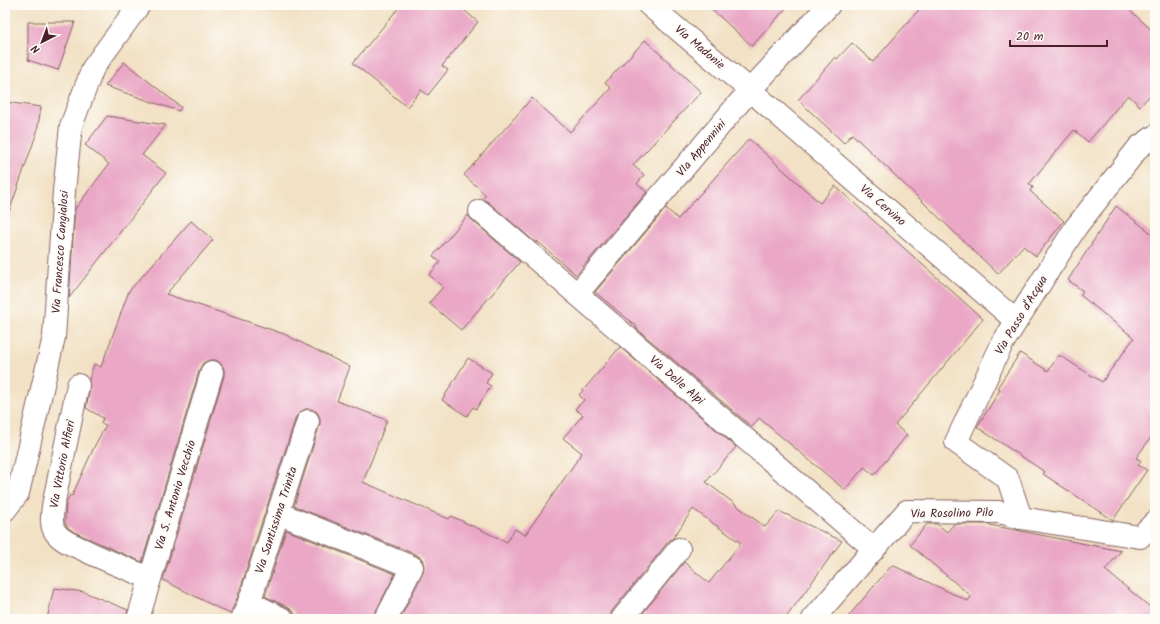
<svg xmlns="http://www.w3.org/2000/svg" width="1160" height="624" viewBox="0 0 1160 624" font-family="Kalam,sans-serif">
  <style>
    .building { fill: #eaa8c6 }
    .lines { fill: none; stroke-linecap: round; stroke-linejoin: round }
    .minor-casing { stroke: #856361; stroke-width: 24 }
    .minor { stroke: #fff; stroke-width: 22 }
    .labels { text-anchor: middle; stroke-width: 4; stroke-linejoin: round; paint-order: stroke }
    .street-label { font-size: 12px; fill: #4a1f2b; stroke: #fdfcf7 }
  </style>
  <rect width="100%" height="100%" fill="#fdfcf7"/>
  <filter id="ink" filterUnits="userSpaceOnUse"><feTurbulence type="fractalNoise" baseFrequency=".025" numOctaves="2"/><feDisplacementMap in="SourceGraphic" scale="8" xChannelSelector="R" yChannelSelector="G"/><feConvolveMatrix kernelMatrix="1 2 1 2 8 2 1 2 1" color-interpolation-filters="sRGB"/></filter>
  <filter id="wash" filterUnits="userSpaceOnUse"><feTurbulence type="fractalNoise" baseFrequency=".012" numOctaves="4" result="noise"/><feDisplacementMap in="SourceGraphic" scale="16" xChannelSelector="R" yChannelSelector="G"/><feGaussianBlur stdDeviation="0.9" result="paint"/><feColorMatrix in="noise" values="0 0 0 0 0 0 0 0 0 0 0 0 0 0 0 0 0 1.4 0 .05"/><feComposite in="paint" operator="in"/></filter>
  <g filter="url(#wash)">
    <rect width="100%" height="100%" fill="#f2e1c4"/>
    <g id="blocks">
      <g class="building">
        <polygon points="401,5 458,5 478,22 442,66 448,70 428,95 421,90 407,107 353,63"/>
        <polygon points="707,5 789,5 752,46"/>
        <polygon points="923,5 1124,5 1155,33 1155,90 1140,106 1128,95 1088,142 1074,130 1029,184 1033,187 1030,191 1064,221 1036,256 1023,246 998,274 852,134 844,143 798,100 835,57 837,59 852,43 873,62"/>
        <polygon points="28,22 75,22 58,70 28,60"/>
        <polygon points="645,40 701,92 633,165 644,175 637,184 647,192 576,275 537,241 536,243 488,202 482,199 486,195 464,175 532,98 570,132 611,88 605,83"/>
        <polygon points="124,62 181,107 179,111 105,86"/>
        <polygon points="5,102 41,107 37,132 9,212 5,212"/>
        <polygon points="107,116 166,125 142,155 166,173 69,298 75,209 109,164 85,145"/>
        <polygon points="749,139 820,203 835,186 983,319 895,425 907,435 874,475 864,467 845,490 759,418 752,427 636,328 637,327 595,292 666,208 678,219"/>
        <polygon points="1116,206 1155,236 1155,432 1136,458 1141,461 1138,465 1147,470 1113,520 1043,474 1045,472 977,427 1000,390 997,388 1020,353 1048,371 1059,355 1102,382 1134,338 1080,295 1083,291 1068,280"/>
        <polygon points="468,215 472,220 520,262 461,330 429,303 443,287 429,275 440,262 433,256"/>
        <polygon points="191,221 213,240 166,294 284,334 350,367 337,401 387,420 363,482 449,519 451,516 507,542 515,529 525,535 582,453 563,438 583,415 575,409 584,400 579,395 620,347 736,447 706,482 765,527 779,511 842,541 785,619 638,619 684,562 709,583 741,543 693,509 673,538 669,541 612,611 610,619 400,619 423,573 424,566 422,559 417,555 294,506 320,424 320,418 317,412 311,409 306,409 300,412 296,417 238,596 230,614 163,580 224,376 224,369 221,364 216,360 209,360 203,363 200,368 142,562 74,532 67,527 65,522 66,503 70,495 72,496 95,445 106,425 101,423 103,418 86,408 90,388 89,380 94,364 101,367 129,291"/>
        <polygon points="468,358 492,373 486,383 491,386 476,409 473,407 467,416 442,400"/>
        <polygon points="927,524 937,524 947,532 954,524 985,524 1121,551 1105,570 1155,611 1155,619 846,619 892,565 968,601 971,596 910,545"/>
        <polygon points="286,530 395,574 375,613 374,619 295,619 294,612 289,608 265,596"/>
        <polygon points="54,588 84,592 128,610 126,619 47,619"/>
      </g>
    </g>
  </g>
  <g filter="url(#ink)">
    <use href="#blocks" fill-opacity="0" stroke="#856361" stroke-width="1"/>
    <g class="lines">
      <g class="minor-casing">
        <g id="minor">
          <polyline points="649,5 750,90 1016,321"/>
          <polyline points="480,211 874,549"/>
          <polyline points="577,294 750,90 829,5"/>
          <path d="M78 385 53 506C52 515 50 526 56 533 62 541 73 545 82 549 104 560 127 569 150 578"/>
          <polyline points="5,510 18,493 54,337 64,191 71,126 93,68 139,5"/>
          <polyline points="278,513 412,567 386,619"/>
          <polyline points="1021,518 1008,479 956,442 1002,344 1076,227 1139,147 1155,136"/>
          <polyline points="249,602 283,619"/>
          <polyline points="138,619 212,372"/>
          <polyline points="242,619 250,600 308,421"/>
          <polyline points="622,619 679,549"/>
          <polyline points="813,619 907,511 999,512 1021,518 1140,537 1155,522"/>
        </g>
      </g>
      <use href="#minor" class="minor"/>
    </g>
  </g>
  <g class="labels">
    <g class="street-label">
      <text transform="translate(700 47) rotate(40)" y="4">Via Madonie</text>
      <text transform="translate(701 148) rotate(-50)" y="4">VIa Appennini</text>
      <text transform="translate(883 205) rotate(41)" y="4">Via Cervino</text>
      <text transform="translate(60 252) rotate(-86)" y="4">Via Francesco Cangialosi</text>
      <text transform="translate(1021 315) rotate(-59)" y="4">Via Passo d'Acqua</text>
      <text transform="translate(677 380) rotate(41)" y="4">Via Delle Alpi</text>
      <text transform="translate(62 464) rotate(-79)" y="4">Via Vittorio Alfieri</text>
      <text transform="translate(175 495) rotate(-73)" y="4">Via S. Antonio Vecchio</text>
      <text transform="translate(952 513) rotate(-1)" y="4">Via Rosolino Pilo</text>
      <text transform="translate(276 520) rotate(-72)" y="4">Via Santissima Trinita</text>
    </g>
  </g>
  <rect width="1160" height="624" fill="none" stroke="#fdfcf7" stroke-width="20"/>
  <g transform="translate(42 42) rotate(222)" stroke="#fdfcf7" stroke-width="3" paint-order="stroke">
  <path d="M0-3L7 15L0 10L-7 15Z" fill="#4a1f2b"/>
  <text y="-6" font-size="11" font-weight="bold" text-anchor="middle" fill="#4a1f2b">N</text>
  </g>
  <path d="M1010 40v6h97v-6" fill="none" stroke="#4a1f2b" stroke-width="2"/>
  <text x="1016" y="40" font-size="12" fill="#4a1f2b" stroke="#fdfcf7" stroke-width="3" paint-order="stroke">20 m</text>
</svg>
